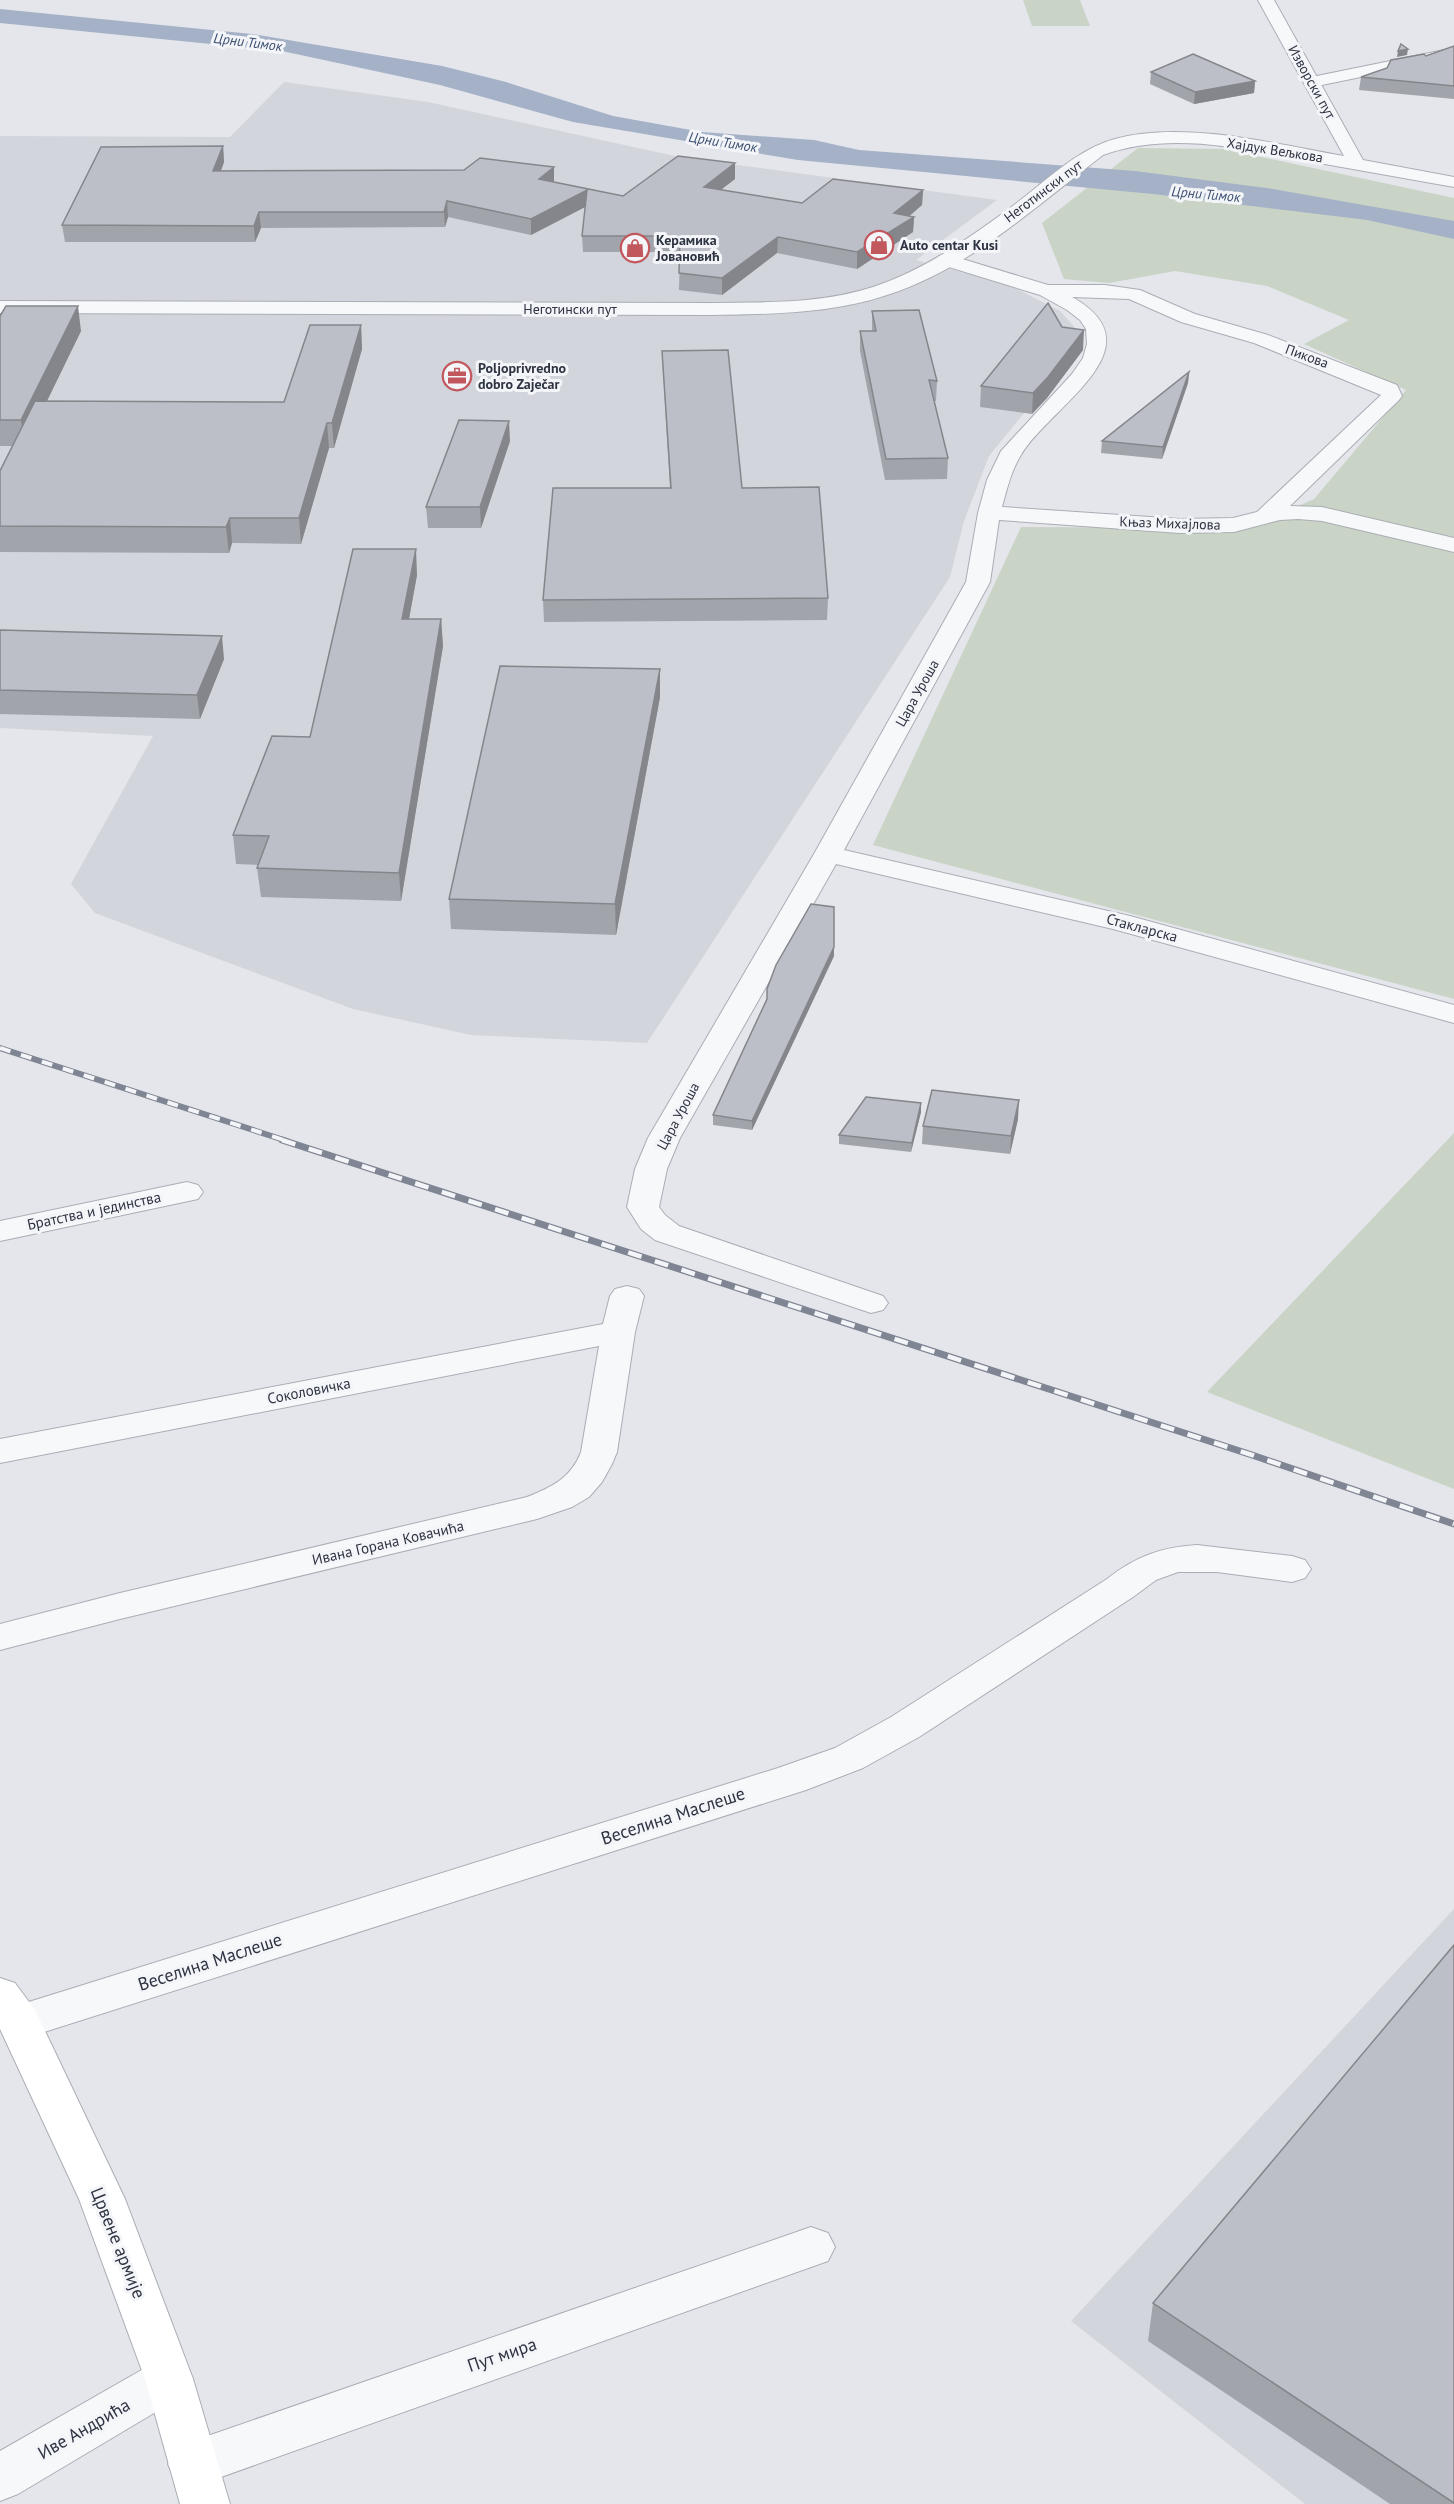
<svg xmlns="http://www.w3.org/2000/svg" width="1454" height="2504" viewBox="0 0 1454 2504" font-family="'PT Sans',sans-serif">
  <style>
    .built { fill: #d3d5dc }
    .green { fill: #c9d4c6 }
    .water { fill: #a4b1c7 }
    .lines { fill: none; stroke-linecap: round; stroke-linejoin: round }
    .minor-casing { stroke: #aaadb5; stroke-width: 2 }
    .tertiary-casing { stroke: #aaadb5; stroke-width: 2 }
    .secondary-casing { stroke: #aaadb5; stroke-width: 2 }
    .minor { fill: #f7f8f9; fill-rule: evenodd }
    .tertiary { fill: #f7f8f9; fill-rule: evenodd }
    .secondary { fill: #fff; fill-rule: evenodd }
    .rail-far1-casing { stroke: #7f8593; stroke-width: 6 }
    .rail-casing { stroke: #7f8593; stroke-width: 7 }
    .rail-far1 { stroke: #f4f5f8; stroke-width: 4; stroke-dasharray: 11; stroke-linecap: butt }
    .rail { stroke: #f4f5f8; stroke-width: 4.5; stroke-dasharray: 14; stroke-linecap: butt }
    .wall { fill: #a2a4ab }
    .shaded-wall { fill: #84868b }
    .building { fill: #bcbfc7; stroke: #84868b; stroke-width: 1.5 }
    .labels { text-anchor: middle; stroke-width: 6; stroke-linejoin: round; paint-order: stroke }
    .far-water-label { font-size: 14px; font-style: italic; fill: #3c4f72; stroke: #f4f5f8 }
    .far-street-label { font-size: 14px; fill: #2e3342; stroke: #f4f5f8 }
    .far-poi-label { font-size: 14px; font-weight: bold; fill: #2e3342; stroke: #f4f5f8; text-anchor: start }
    .street-label { font-size: 15px; fill: #2e3342; stroke: #f4f5f8 }
    .near-street-label { font-size: 18px; fill: #2e3342; stroke: #f4f5f8 }
  </style>
  <rect width="100%" height="100%" fill="#e4e6eb"/>
  <g class="built">
    <polygon points="284,82 428,102 679,157 997,200 916,260 1009,285 1060,311 1077,330 1083,341 989,456 964,521 950,577 647,1043 471,1035 353,1009 95,913 71,884 153,736 0,728 0,136 230,137"/>
    <polygon points="1454,1909 1454,2504 1305,2504 1071,2321"/>
  </g>
  <g class="green">
    <polygon points="1023,0 1080,0 1090,26 1032,26"/>
    <polygon points="1138,148 1224,149 1454,198 1454,999 873,845 1021,527 1246,528 1314,499 1406,390 1304,344 1349,320 1267,286 1175,271 1109,283 1064,279 1042,223"/>
    <polygon points="1454,1133 1454,1489 1207,1392"/>
  </g>
  <polygon class="water" points="0,9 252,34 442,66 506,82 613,116 702,132 814,140 859,150 1135,171 1273,189 1454,221 1454,239 1367,220 1153,194 798,160 573,122 440,85 282,51 0,23"/>
  <g class="lines">
    <g class="minor-casing">
      <g id="minor">
        <polygon points="1454,48 1454,58 1312,87 1304,82 1312,77"/>
        <path d="M946 254 1048 285H1105L1140 290 1195 314 1268 335 1397 385 1402 396 1399 400 1290 506 1322 507 1454 538V552L1322 521 1298 519 1280 520 1234 532 1180 533 999 520 990 582 844 850 1130 916 1454 1005V1023L1113 929 836 864 680 1138 667 1169 659 1207 665 1215 679 1226 883 1296 888 1303 883 1310 871 1313 655 1240 641 1229 627 1207 635 1169 648 1138 814 854 966 582 978 513 987 480 1001 451 1072 374 1083 358 1087 344 1086 329 1080 320 1067 310 1040 295 939 264 936 260 939 256ZM1072 297 1129 299 1181 322 1254 343 1381 395 1257 512 1233 518 1180 519 1002 507C1007 489 1011 471 1021 455 1049 407 1162 347 1072 297Z"/>
        <polygon points="187,1182 198,1185 203,1192 198,1199 0,1241 0,1221"/>
        <path d="M627 1286 639 1289 644 1296 635 1332 617 1452 612 1464 602 1482 589 1497 572 1507 537 1519 120 1619 0 1650V1624L120 1593 527 1497C552 1487 571 1478 581 1452L599 1346 0 1463V1439L603 1324 610 1296 615 1289Z"/>
        <path d="M1197 1545 1292 1556 1305 1560 1311 1569 1305 1578 1292 1582 1217 1572H1178L1156 1580 1133 1597 919 1737 863 1768 806 1790 19 2040 3 2034C0 2025 0 2019 3 2010L778 1768 835 1748 891 1717 1107 1579C1135 1557 1161 1547 1197 1545Z"/>
        <polygon points="811,2227 828,2233 835,2247 828,2261 193,2487 175,2480 168,2464 175,2448 193,2441"/>
        <polygon points="169,2357 186,2364 193,2379 186,2394 18,2494 0,2501 0,2451 152,2364"/>
      </g>
    </g>
    <g class="tertiary-casing">
      <path id="tertiary" d="M1258 0H1274L1363 160 1454 177V187C1409 179 1364 171 1319 163 1250 150 1172 130 1103 155 1036 206 969 269 887 295 830 314 770 314 711 315L0 313V301L711 303C765 302 821 304 873 287 922 271 965 241 1006 211 1040 187 1074 150 1115 139 1182 120 1276 144 1344 156Z"/>
    </g>
    <g class="secondary-casing">
      <polygon id="secondary" points="0,1978 15,1983 35,2010 125,2199 193,2379 230,2504 180,2504 145,2379 79,2199 0,2029"/>
    </g>
    <use href="#minor" class="minor"/>
    <use href="#tertiary" class="tertiary"/>
    <use href="#secondary" class="secondary"/>
    <g class="rail-far1-casing">
      <polyline id="rail-far1" points="0,1048 287,1141"/>
    </g>
    <g class="rail-casing">
      <polyline id="rail" points="282,1140 1252,1455 1454,1524"/>
    </g>
    <use href="#rail-far1" class="rail-far1"/>
    <use href="#rail" class="rail"/>
  </g>
  <g class="wall">
    <polygon points="1454,46 1454,99 1359,90 1361,77"/>
    <polygon points="1151,72 1255,81 1254,93 1194,104 1150,84"/>
    <polygon points="223,146 224,162 221,171 554,182 623,196 735,163 735,179 721,190 802,203 923,190 922,205 910,216 914,217 913,232 857,269 777,253 722,295 679,290 680,252 583,252 582,236 585,207 531,235 448,217 445,227 261,228 255,242 65,242 62,225"/>
    <polygon points="872,311 937,381 936,401 934,401 948,458 947,479 885,480 860,351 860,331 872,331"/>
    <polygon points="0,316 81,331 47,401 284,402 361,325 362,349 334,448 329,448 301,544 232,543 229,553 0,552 0,471 12,446 0,446"/>
    <polygon points="1062,327 1083,350 1047,398 1032,414 980,407 981,386"/>
    <polygon points="662,351 742,488 828,598 827,620 544,622 543,600 670,488 663,371"/>
    <polygon points="1189,372 1188,383 1162,459 1101,453 1102,441"/>
    <polygon points="510,441 481,528 428,528 426,507"/>
    <polygon points="417,575 409,619 441,619 443,646 401,901 261,897 257,868 259,865 236,864 233,835 310,737"/>
    <polygon points="0,630 224,659 200,719 0,714"/>
    <polygon points="660,669 660,697 616,935 451,929 449,899"/>
    <polygon points="834,947 834,956 752,1130 713,1125 713,1115"/>
    <polygon points="921,1103 921,1112 911,1152 839,1144 839,1135"/>
    <polygon points="1018,1119 1010,1154 922,1144 923,1126"/>
    <polygon points="1454,1945 1454,2504 1390,2504 1148,2341 1153,2303"/>
  </g>
  <g class="shaded-wall">
    <polygon points="1408,49 1407,55 1397,57 1398,51"/>
    <polygon points="1255,81 1254,93 1194,104 1195,92"/>
    <polygon points="223,146 224,162 215,187 213,171"/>
    <polygon points="735,163 735,179 704,202 704,187"/>
    <polygon points="554,167 554,182 539,179"/>
    <polygon points="587,190 587,206 531,235 531,219"/>
    <polygon points="923,190 922,205 893,229 894,213"/>
    <polygon points="447,201 448,217 445,227 444,212"/>
    <polygon points="259,212 261,228 255,242 254,226"/>
    <polygon points="914,217 913,232 857,269 857,252"/>
    <polygon points="778,237 777,253 722,295 722,278"/>
    <polygon points="78,306 81,331 25,446 21,420"/>
    <polygon points="361,325 362,349 334,448 332,423"/>
    <polygon points="1084,330 1083,350 1047,398 1032,414 1033,393"/>
    <polygon points="1189,372 1188,383 1162,459 1163,447"/>
    <polygon points="509,421 510,441 481,528 480,507"/>
    <polygon points="327,423 329,448 301,544 299,518"/>
    <polygon points="230,518 232,543 229,553 226,527"/>
    <polygon points="416,549 417,575 404,646 402,619"/>
    <polygon points="441,619 443,646 401,901 399,873"/>
    <polygon points="222,636 224,659 200,719 197,695"/>
    <polygon points="660,669 660,697 616,935 615,904"/>
    <polygon points="834,947 834,956 752,1130 752,1121"/>
    <polygon points="1019,1100 1018,1119 1010,1154 1011,1136"/>
    <polygon points="921,1103 921,1112 911,1152 912,1143"/>
  </g>
  <g class="building">
    <polygon points="1401,44 1408,49 1398,51"/>
    <polygon points="1454,46 1454,86 1361,77 1387,68 1391,60 1424,54 1426,56"/>
    <polygon points="1193,54 1255,81 1195,92 1151,72"/>
    <polygon points="223,146 213,171 464,170 480,158 554,167 539,179 623,196 678,156 735,163 704,187 802,203 833,179 923,190 894,213 914,217 857,252 778,237 722,278 679,273 680,236 582,236 587,190 531,219 447,201 444,212 259,212 254,226 62,225 101,147"/>
    <polygon points="1048,303 1062,327 1084,330 1048,377 1033,393 981,386"/>
    <polygon points="6,306 78,306 21,420 0,420 0,316"/>
    <polygon points="919,310 937,381 929,380 948,458 886,459 860,331 876,331 872,311"/>
    <polygon points="310,325 361,325 332,423 327,423 299,518 230,518 226,527 0,526 0,471 35,401 284,402"/>
    <polygon points="728,350 742,488 819,487 828,598 543,600 553,488 671,488 662,351"/>
    <polygon points="1189,372 1163,447 1102,441"/>
    <polygon points="459,420 509,421 480,507 426,507"/>
    <polygon points="353,549 416,549 402,619 441,619 399,873 257,868 269,836 233,835 272,736 310,737"/>
    <polygon points="0,630 222,636 197,695 0,690"/>
    <polygon points="500,666 660,669 615,904 449,899"/>
    <polygon points="811,904 834,907 834,947 752,1121 713,1115 767,999 767,989 776,965"/>
    <polygon points="932,1090 1019,1100 1011,1136 923,1126"/>
    <polygon points="866,1097 921,1103 912,1143 839,1135"/>
    <polygon points="1454,1945 1454,2503 1153,2303"/>
  </g>
  <defs>
    <g id="shop-ring" transform="scale(1.5)"><circle r="9.5" fill="#f4f5f8" stroke="#c1585e" stroke-width="1.5"/><path d="M-5-2.5h2.3a2.7 3.5 0 0 1 5.4 0H5L5.5 6h-11ZM-1.5-2.5h3a1.5 2.3 0 0 0-3 0Z" fill="#c1585e"/></g>
    <g id="office-ring" transform="scale(1.5)"><circle r="9.5" fill="#f4f5f8" stroke="#c1585e" stroke-width="1.5"/><path d="M-6-3h4V-5.5h4V-3h4V5H-6ZM-1-4.5V-3h2v-1.5ZM-6 0V1H6V0Z" fill="#c1585e"/></g>
  </defs>
  <g fill-rule="evenodd">
    <use href="#shop-ring" x="879" y="245"/>
    <use href="#shop-ring" x="635" y="248"/>
    <use href="#office-ring" x="457" y="376"/>
  </g>
  <g class="labels">
    <g class="far-water-label">
      <text transform="translate(248 42) rotate(7)" y="5">Црни Тимок</text>
      <text transform="translate(723 142) rotate(9)" y="5">Црни Тимок</text>
      <text transform="translate(1206 194) rotate(5)" y="5">Црни Тимок</text>
    </g>
    <g class="far-street-label">
      <text transform="translate(1312 82) rotate(61)" y="5">Изворски пут</text>
      <text transform="translate(1275 150) rotate(9)" y="5">Хајдук Вељкова</text>
      <text transform="translate(1043 191) rotate(-37)" y="5">Неготински пут</text>
      <text x="570" y="314">Неготински пут</text>
      <text transform="translate(1307 356) rotate(20)" y="5">Пикова</text>
      <text transform="translate(1170 523) rotate(2)" y="5">Књаз Михајлова</text>
      <text transform="translate(917 693) rotate(-61)" y="5">Цара Уроша</text>
      <text transform="translate(678 1116) rotate(-62)" y="5">Цара Уроша</text>
    </g>
    <g class="far-poi-label">
      <text x="656" y="245">Керамика<tspan x="656" dy="16">Јовановић</tspan></text>
      <text x="900" y="250">Auto centar Kusi</text>
      <text x="478" y="373">Poljoprivredno<tspan x="478" dy="16">dobro Zaječar</tspan></text>
    </g>
    <g class="street-label">
      <text transform="translate(1142 928) rotate(15)" y="5">Стакларска</text>
      <text transform="translate(94 1211) rotate(-12)" y="5">Братства и јединства</text>
      <text transform="translate(309 1391) rotate(-11)" y="5">Соколовичка</text>
      <text transform="translate(388 1543) rotate(-13)" y="5">Ивана Горана Ковачића</text>
    </g>
    <g class="near-street-label">
      <text transform="translate(673 1816) rotate(-18)" y="6">Веселина Маслеше</text>
      <text transform="translate(210 1962) rotate(-18)" y="6">Веселина Маслеше</text>
      <text transform="translate(118 2243) rotate(68)" y="6">Црвене армије</text>
      <text transform="translate(502 2355) rotate(-19)" y="6">Пут мира</text>
      <text transform="translate(84 2429) rotate(-30)" y="6">Иве Андрића</text>
    </g>
  </g>
</svg>
